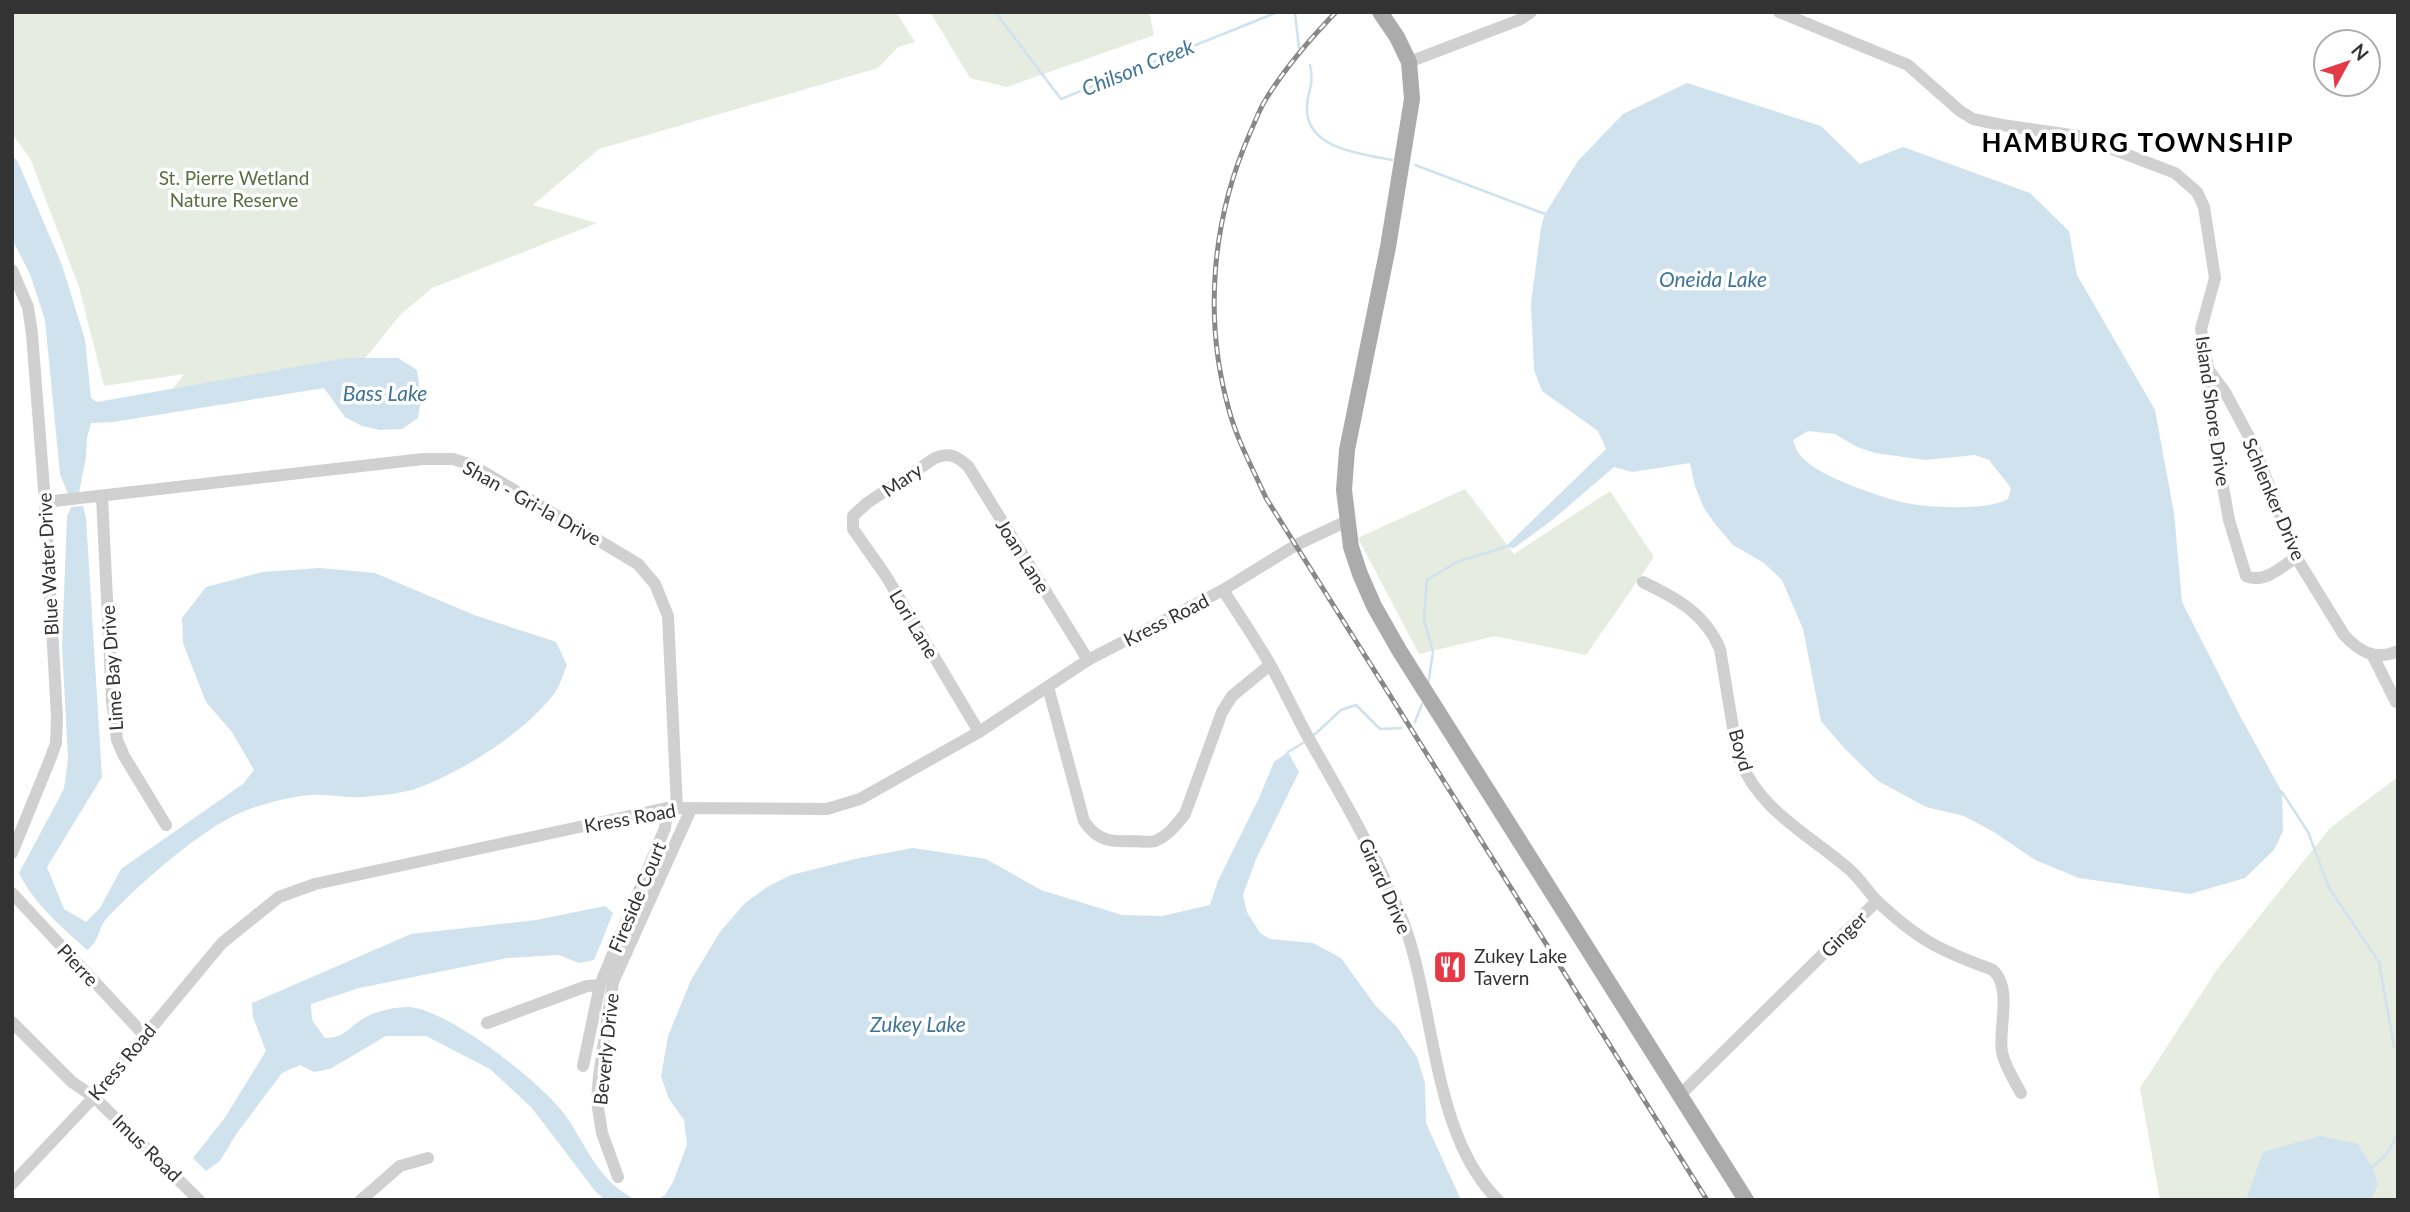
<svg xmlns="http://www.w3.org/2000/svg" width="2410" height="1212" viewBox="0 0 2410 1212" font-family="Lato,sans-serif">
  <style>
    .green { fill: #e6ecdf }
    .water { fill: #cfe2ee; fill-rule: evenodd }
    .lines { fill: none; stroke-linecap: round; stroke-linejoin: round }
    .stream { stroke: #cfe2ee; stroke-width: 2.5 }
    .minor { stroke: #d0d0d0; stroke-width: 12 }
    .major { stroke: #ababab; stroke-width: 16 }
    .rail-casing { stroke: #888; stroke-width: 5 }
    .rail { stroke: #fff; stroke-width: 2.5; stroke-dasharray: 8; stroke-linecap: butt }
    .labels { text-anchor: middle; stroke-width: 7; stroke-linejoin: round; paint-order: stroke }
    .park-label { font-size: 19px; fill: #56703f; stroke: #fff }
    .street-label { font-size: 19px; fill: #333; stroke: #fff }
    .poi-label { font-size: 19px; fill: #333; stroke: #fff; text-anchor: start }
    .water-label { font-size: 21px; font-style: italic; fill: #3f7597; stroke: #fff }
    .district-label { font-size: 26px; font-weight: bold; letter-spacing: 2px; fill: #000; stroke: #fff }
  </style>
  <rect width="100%" height="100%" fill="#fff"/>
  <g class="green">
    <polygon points="12,12 896,12 915,42 898,47 878,68 599,149 533,205 597,223 432,288 400,315 359,366 170,393 184,374 104,386 79,287 30,158 12,134"/>
    <polygon points="930,12 1149,12 1154,35 1007,87 970,78"/>
    <polygon points="1465,489 1514,554 1610,491 1654,557 1586,655 1495,636 1419,654 1358,538"/>
    <polygon points="2398,777 2398,1200 2160,1200 2140,1088 2218,968 2330,828"/>
  </g>
  <g class="water">
    <path d="M1687 83 1821 126 1860 164 1903 147 2030 193 2069 231 2077 275 2155 410 2174 513 2182 602 2240 716 2282 792 2283 831 2274 850 2245 878 2190 894 2079 878 2035 860 1994 832 1964 816 1926 807 1878 781 1845 749 1821 721 1803 629 1782 580 1764 563 1733 545 1715 524 1704 508 1695 486 1690 463 1632 472 1614 467 1551 521 1514 548 1505 547 1606 449 1598 431 1542 391 1534 370 1531 303 1541 227 1545 214 1578 161 1623 114ZM1808 431 1835 434 1857 447 1875 453 1925 460 1975 455 1989 460 2011 488 2008 499C1988 511 1925 508 1901 502 1878 496 1825 478 1807 462 1799 456 1796 449 1793 440Z"/>
    <polygon points="12,155 18,162 62,265 85,340 91,398 97,402 346,358 398,358 417,370 421,398 418,418 402,429 380,430 362,426 345,417 324,388 113,422 91,423 87,438 86,457 79,493 68,494 60,474 45,320 30,274 12,239"/>
    <path d="M83 506 86 518 102 777 47 867 64 909 86 922 100 908 121 869 243 784 254 770 232 732 206 702 183 643 182 618 206 587 263 572 320 568 375 573 474 615 556 642 567 665C563 674 560 686 554 694 523 734 462 772 415 789 400 794 379 795 363 797 345 798 327 794 310 795 282 798 248 807 224 821 186 843 136 887 106 919 98 929 99 942 87 950 62 927 34 904 19 873L64 789 68 759 62 645 67 517 71 507Z"/>
    <polygon points="1288,752 1299,772 1256,859 1243,895 1247,912 1260,933 1270,939 1313,943 1341,958 1375,1005 1397,1027 1417,1057 1425,1083 1426,1123 1461,1200 657,1200 665,1195 673,1182 687,1145 684,1120 669,1099 661,1076 668,1036 691,980 720,932 745,903 767,887 791,875 859,858 913,848 986,859 1041,890 1122,915 1162,916 1210,905 1218,881 1259,798 1274,762"/>
    <path d="M605 906 613 913 594 960 579 963 559 955 508 958 359 988 311 1004 312 1020 325 1038C346 1038 349 1026 366 1017 377 1011 395 1007 408 1007 447 1008 542 1083 565 1115 589 1149 596 1179 636 1200H605L595 1191 532 1108 490 1069 426 1036H386L330 1069 314 1072 300 1065 282 1073 237 1133 220 1161 206 1171 193 1158 224 1119 266 1051 253 1017 252 1003 411 934 536 920Z"/>
    <polygon points="2320,1136 2358,1144 2372,1167 2378,1184 2371,1200 2246,1200 2263,1152"/>
  </g>
  <g class="lines">
    <g class="stream">
      <polyline points="995,12 1061,99 1278,12"/>
      <polyline points="1290,12 1295,13 1299,48"/>
      <path d="M1310 65C1315 84 1307 91 1307 108 1306 149 1362 154 1392 160"/>
      <polyline points="1415,165 1545,214"/>
      <polyline points="1428,685 1433,652 1424,619 1427,580 1457,562 1505,547"/>
      <polyline points="1415,722 1422,704"/>
      <polyline points="1313,736 1341,710 1356,705 1380,729 1401,728"/>
      <polyline points="1288,752 1303,743"/>
      <polyline points="2282,792 2308,832 2329,888 2379,962 2394,1047"/>
      <polyline points="2372,1167 2386,1155 2398,1134"/>
    </g>
    <g class="minor">
      <path d="M1779 12 1908 65 1960 111 1973 119 2002 125 2078 136 2175 173 2197 192 2204 207 2215 278 2201 329 2208 368 2209 409 2229 520 2246 576C2264 584 2282 567 2296 557"/>
      <polyline points="1409,62 1519,20 1531,12"/>
      <polyline points="12,270 28,307 32,334 45,502 57,717 56,743 51,757 12,853"/>
      <path d="M2208 369 2225 392 2254 446 2296 557 2344 635C2360 652 2375 661 2398 651"/>
      <polyline points="102,497 112,701 117,740 124,756 166,825"/>
      <polyline points="45,502 423,459 453,459 472,465 638,564 655,584 668,616 677,808"/>
      <path d="M1643 582C1676 598 1705 613 1720 649L1737 752C1755 809 1809 834 1850 870 1861 880 1868 892 1878 902 1893 916 1912 932 1929 942 1949 954 1972 962 1993 970 2013 989 1998 1027 2002 1052 2005 1067 2014 1080 2021 1093"/>
      <path d="M1223 590C1239 615 1256 640 1271 666 1286 693 1298 720 1313 746 1344 800 1375 854 1399 911 1436 997 1429 1133 1498 1200"/>
      <polyline points="2373,656 2396,702"/>
      <path d="M1048 687 1084 821C1097 841 1111 842 1133 841 1140 841 1149 843 1155 841 1168 836 1177 824 1185 814L1222 712 1232 696 1270 665"/>
      <path d="M979 732 886 576 853 529V516L867 503 935 458C950 452 956 456 968 466L1088 660"/>
      <polyline points="12,893 145,1036"/>
      <polyline points="12,1022 72,1082 94,1097 199,1200"/>
      <polyline points="487,1023 587,986 600,985"/>
      <polyline points="583,1066 600,985 665,828 667,808"/>
      <polyline points="1680,1095 1877,901"/>
      <polyline points="618,1177 602,1133 597,1101 599,1076 613,982 691,809"/>
      <polyline points="12,1184 94,1097 222,943 279,897 315,884 667,808 827,809 860,799 979,732 1088,660 1223,590 1296,545 1347,521"/>
      <polyline points="361,1200 400,1166 428,1158"/>
    </g>
    <polyline class="major" points="1380,12 1397,37 1409,62 1412,99 1388,247 1347,450 1344,490 1351,547 1360,574 1374,606 1399,650 1746,1200"/>
    <g class="rail-casing">
      <path id="rail" d="M1336 12C1310 39 1285 68 1266 99 1259 110 1255 122 1250 133 1212 219 1203 318 1229 410 1237 440 1253 469 1266 498L1707 1200"/>
    </g>
    <use href="#rail" class="rail"/>
  </g>
  <defs>
    <g id="restaurant-square" transform="scale(1.75)"><rect x="-9" y="-9" width="18" height="18" rx="4" fill="#e63946" stroke="#fff"/><path d="M-5-6h1v4h1v-4h1v4h1v-4h1v5L-1.5 .5V6h-2V.5L-5-1ZM5-6V6H3V1.5H1.5Q1.5-4 5-6Z" fill="#fff"/></g>
  </defs>
  <g fill-rule="evenodd">
    <use href="#restaurant-square" x="1450" y="967"/>
  </g>
  <g class="labels">
    <g class="park-label">
      <text x="234" y="185">St. Pierre Wetland<tspan x="234" dy="22">Nature Reserve</tspan></text>
    </g>
    <g class="street-label">
      <text transform="translate(2213 411) rotate(82)" y="7">Island Shore Drive</text>
      <text transform="translate(902 480) rotate(-34)" y="7">Mary</text>
      <text transform="translate(2274 499) rotate(67)" y="7">Schlenker Drive</text>
      <text transform="translate(532 503) rotate(29)" y="7">Shan - Gri-la Drive</text>
      <text transform="translate(1023 556) rotate(58)" y="7">Joan Lane</text>
      <text transform="translate(48 564) rotate(-93)" y="7">Blue Water Drive</text>
      <text transform="translate(1166 620) rotate(-27)" y="7">Kress Road</text>
      <text transform="translate(914 624) rotate(59)" y="7">Lori Lane</text>
      <text transform="translate(112 668) rotate(-94)" y="7">Lime Bay Drive</text>
      <text transform="translate(1741 750) rotate(74)" y="7">Boyd</text>
      <text transform="translate(630 818) rotate(-10)" y="7">Kress Road</text>
      <text transform="translate(1385 886) rotate(66)" y="7">Girard Drive</text>
      <text transform="translate(637 897) rotate(-67)" y="7">Fireside Court</text>
      <text transform="translate(1844 934) rotate(-45)" y="7">Ginger</text>
      <text transform="translate(78 965) rotate(47)" y="7">Pierre</text>
      <text transform="translate(606 1049) rotate(-84)" y="7">Beverly Drive</text>
      <text transform="translate(122 1062) rotate(-50)" y="7">Kress Road</text>
      <text transform="translate(147 1148) rotate(44)" y="7">Imus Road</text>
    </g>
    <g class="poi-label">
      <text x="1474" y="963">Zukey Lake<tspan x="1474" dy="22">Tavern</tspan></text>
    </g>
    <g class="water-label">
      <text transform="translate(1138 68) rotate(-22)" y="7">Chilson Creek</text>
      <text x="1713" y="287">Oneida Lake</text>
      <text x="385" y="401">Bass Lake</text>
      <text x="918" y="1032">Zukey Lake</text>
    </g>
    <g class="district-label">
      <text x="2138" y="152">HAMBURG TOWNSHIP</text>
    </g>
  </g>
  <rect width="2410" height="1212" fill="none" stroke="#333333" stroke-width="28"/>
  <g transform="translate(2347 63) rotate(50)"><circle r="33" fill="#ffffff" stroke="#adadad" stroke-width="2"/>
  <path d="M0-5L12 26L0 18L-12 26Z" fill="#e63946"/>
  <text y="-10" font-size="19" font-weight="bold" text-anchor="middle" fill="#333333">N</text>
  </g>
</svg>
